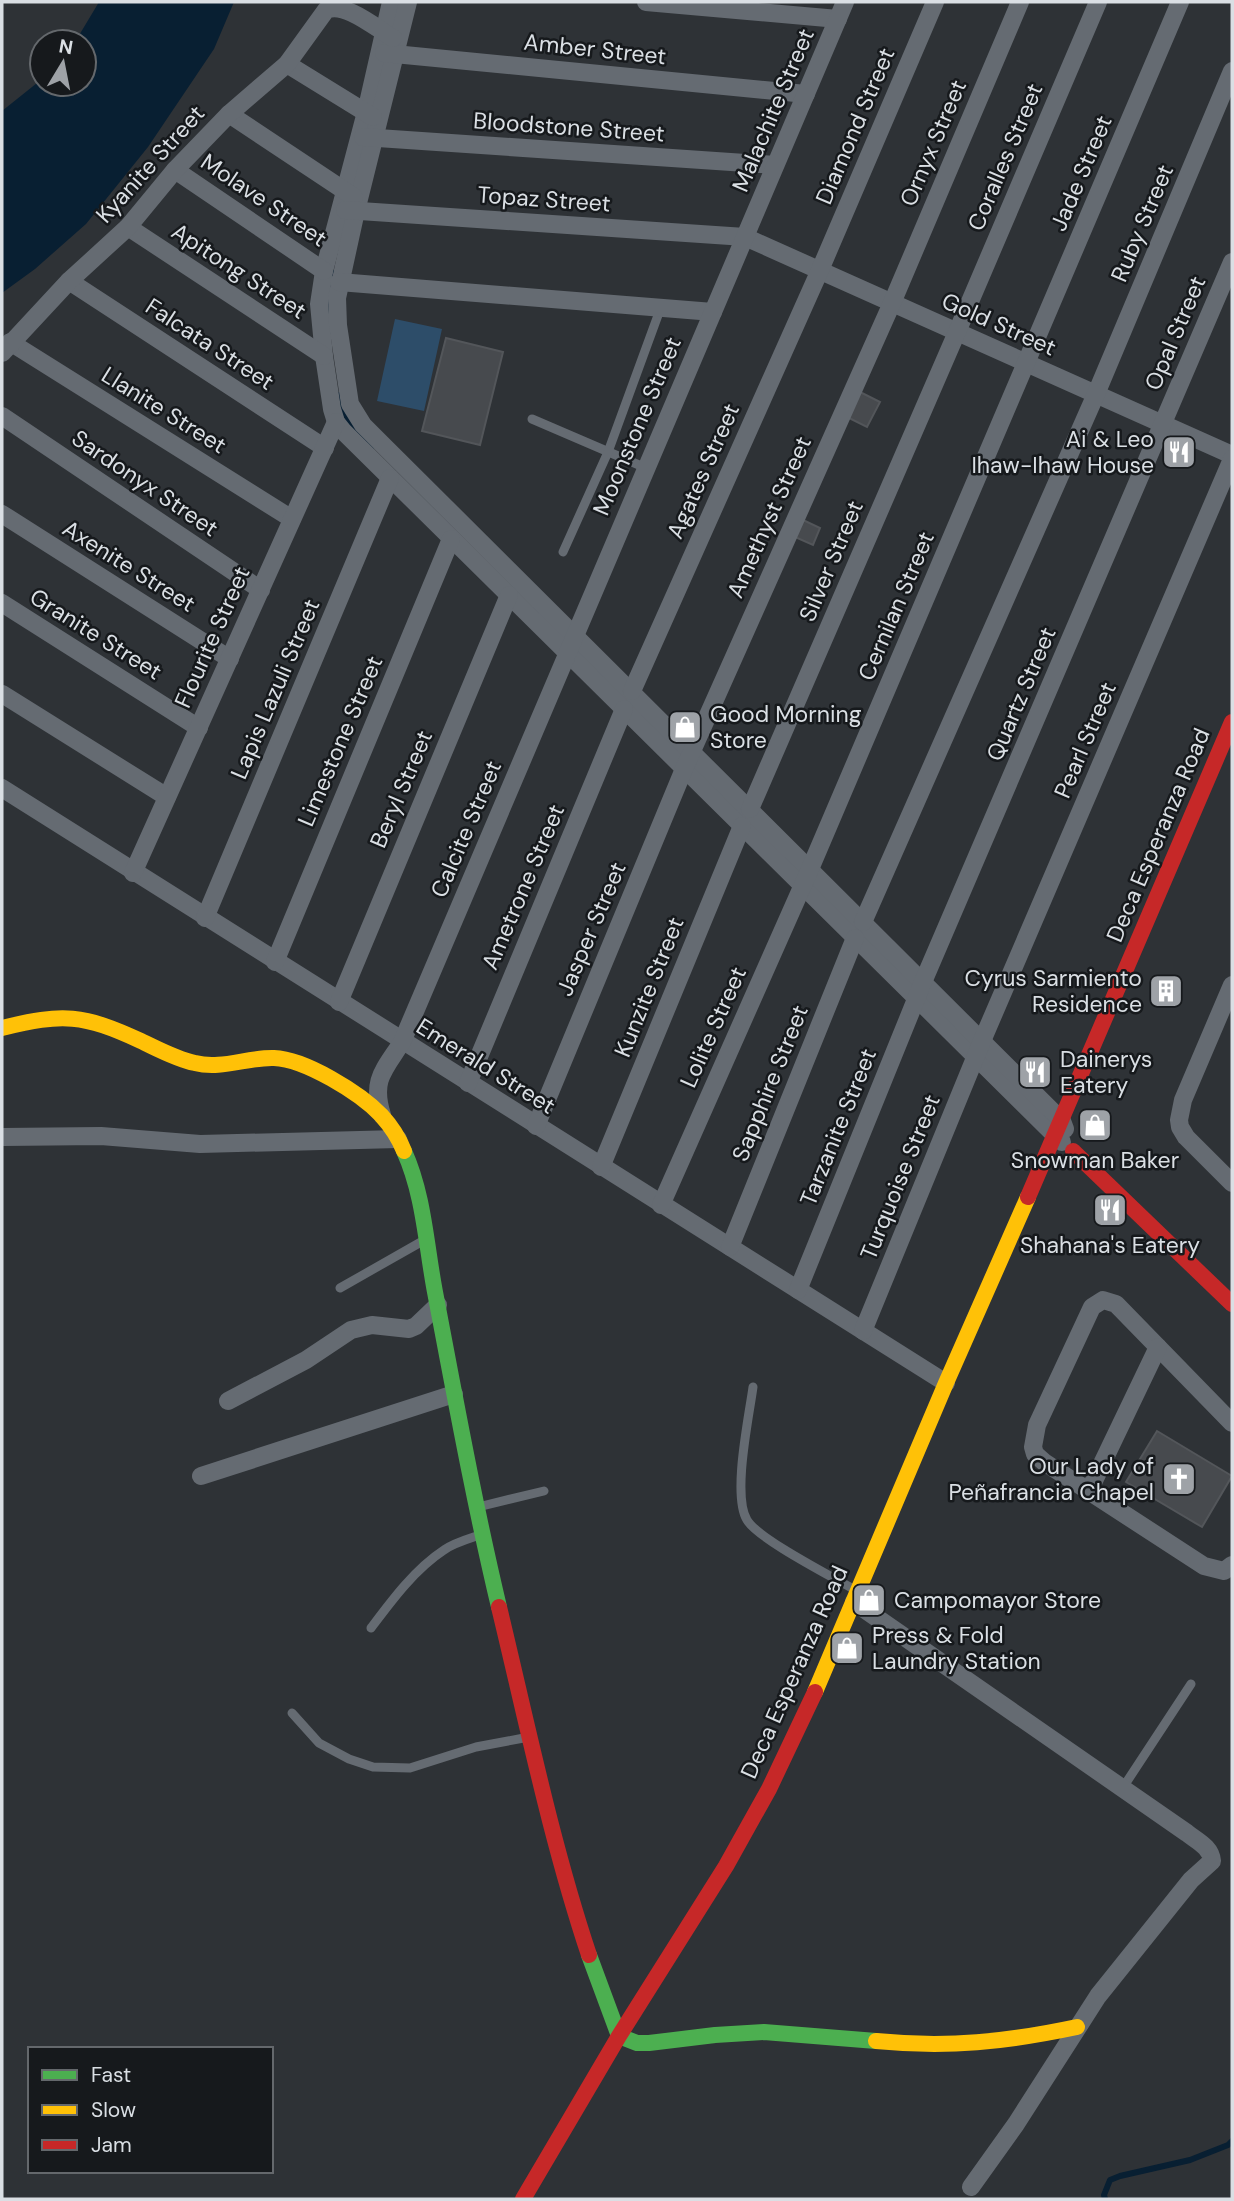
<svg xmlns="http://www.w3.org/2000/svg" width="1234" height="2201" viewBox="0 0 1234 2201" font-family="'DM Sans',sans-serif">
  <style>
    .green { fill: #2d4d69 }
    .water { fill: #081f32 }
    .lines { fill: none; stroke-linecap: round; stroke-linejoin: round }
    .stream { stroke: #081f32; stroke-width: 6 }
    .building { fill: #474a4e; stroke: #53565a; stroke-width: 2 }
    .lane { stroke: #656b72; stroke-width: 9 }
    .street { stroke: #656b72; stroke-width: 18 }
    .fast { stroke: #4caf50; stroke-width: 16 }
    .slow { stroke: #ffc107; stroke-width: 16 }
    .jam { stroke: #c62828; stroke-width: 16 }
    .labels { text-anchor: middle; stroke-width: 5; stroke-linejoin: round; paint-order: stroke }
    .street-label { font-size: 23px; fill: #dadfe4; stroke: #16191c }
    .poi-label { font-size: 23px; fill: #dadfe4; stroke: #16191c; text-anchor: start }
  </style>
  <rect width="100%" height="100%" fill="#2e3236"/>
  <polygon class="green" points="395,319 442,329 424,411 377,401"/>
  <polygon class="water" points="99,2 234,2 214,49 148,147 86,224 35,269 2,293 2,111 42,79 42,84 84,84 84,42 75,42"/>
  <g class="lines">
    <g class="stream">
      <polyline points="329,314 330,291 333,273"/>
      <path d="M338 395C342 416 356 431 371 447"/>
      <polyline points="1105,2199 1104,2195 1110,2180 1120,2176 1190,2160 1228,2145 1232,2141"/>
    </g>
  </g>
  <g class="building">
    <polygon points="446,338 503,352 480,445 422,431"/>
    <polygon points="860,392 880,402 867,427 847,417"/>
    <polygon points="803,520 820,528 813,545 795,537"/>
    <polygon points="1161,977 1180,986 1172,1004 1152,996"/>
    <polygon points="1157,1431 1232,1476 1202,1527 1126,1482"/>
  </g>
  <g class="lines">
    <g class="lane">
      <polyline points="532,419 646,468"/>
      <polyline points="563,552 608,452 661,307"/>
      <polyline points="340,1288 421,1242"/>
      <path d="M753 1387C749 1417 732 1495 747 1520 758 1539 833 1577 855 1590"/>
      <polyline points="478,1507 544,1491"/>
      <path d="M371 1628C392 1600 415 1569 444 1550 454 1543 468 1539 480 1535"/>
      <polyline points="292,1713 319,1743 349,1759 373,1767 410,1768 476,1747 529,1737"/>
      <polyline points="1122,1789 1191,1684"/>
    </g>
    <g class="street">
      <polyline points="391,2 366,112 324,271 319,304 324,356 332,409 336,422 344,432 1062,1142"/>
      <polyline points="408,2 356,211 337,298 338,325 350,404 363,425 380,442 1062,1121 1065,1129"/>
      <polyline points="646,2 838,19"/>
      <polyline points="384,53 806,94"/>
      <polyline points="287,64 373,117"/>
      <polyline points="229,114 354,197"/>
      <polyline points="363,137 775,165"/>
      <polyline points="175,170 324,271"/>
      <polyline points="345,210 745,237 1232,455"/>
      <polyline points="128,227 324,356"/>
      <polyline points="69,281 325,448"/>
      <polyline points="339,282 713,312"/>
      <polyline points="10,342 292,519"/>
      <path d="M2 353 69 281 128 227 175 170 229 114 287 64 326 10C344 1 376 28 393 38"/>
      <polyline points="2,416 261,590"/>
      <polyline points="2,514 230,659"/>
      <polyline points="2,603 199,728"/>
      <polyline points="632,691 820,270 935,2"/>
      <polyline points="2,694 167,797"/>
      <polyline points="2,788 946,1383"/>
      <polyline points="750,809 957,332 1098,2"/>
      <polyline points="133,873 336,422"/>
      <polyline points="205,918 390,478"/>
      <polyline points="863,922 1096,394 1232,71"/>
      <polyline points="275,962 451,539"/>
      <polyline points="1232,985 1183,1100 1179,1120 1180,1127 1186,1137 1232,1183"/>
      <polyline points="339,1002 509,595"/>
      <polyline points="468,1083 624,709"/>
      <path d="M382 1115C371 1080 384 1070 402 1042L845 2"/>
      <polyline points="536,1126 684,769 892,303 1020,2"/>
      <polyline points="2,1137 101,1136 200,1144 398,1139"/>
      <polyline points="601,1167 742,826"/>
      <polyline points="661,1205 810,869 1180,2"/>
      <polyline points="730,1247 855,938"/>
      <polyline points="798,1290 923,982 1232,262"/>
      <polyline points="863,1331 982,1041 1232,459"/>
      <polyline points="228,1401 306,1360 351,1330 372,1325 409,1329 416,1326 438,1305"/>
      <polyline points="1232,1423 1116,1304 1103,1300 1092,1307 1037,1425 1033,1447 1035,1454 1044,1462 1204,1566 1224,1571 1232,1565"/>
      <polyline points="201,1476 454,1394"/>
      <polyline points="1089,1491 1158,1347"/>
      <path d="M854 1602 1187 1833C1197 1841 1211 1847 1212 1861L1191 1880 1098 1996 1016 2124 971 2187"/>
    </g>
    <g class="fast">
      <path d="M404 1151C424 1195 426 1245 435 1292 455 1397 474 1502 499 1607"/>
      <polyline points="589,1955 619,2036 637,2043 649,2043 715,2035 764,2032 876,2041"/>
    </g>
    <g class="slow">
      <path d="M2 1028C63 1013 83 1014 141 1041 158 1049 176 1059 195 1063 221 1070 248 1057 274 1058 305 1059 360 1093 381 1115 391 1126 399 1138 404 1151"/>
      <polyline points="815,1692 946,1383 1028,1197"/>
      <path d="M876 2041C948 2048 1006 2042 1077 2027"/>
    </g>
    <g class="jam">
      <polyline points="1073,1151 1232,1304"/>
      <polyline points="1028,1197 1232,722"/>
      <path d="M499 1607C527 1723 551 1841 589 1955"/>
      <polyline points="523,2199 619,2036 726,1866 769,1789 815,1692"/>
    </g>
  </g>
  <defs>
    <g id="restaurant-square" transform="scale(1.75)"><rect x="-9" y="-9" width="18" height="18" rx="4" fill="#9ea2a7" stroke="#16191c"/><path d="M-5-6h1v4h1v-4h1v4h1v-4h1v5L-1.5 .5V6h-2V.5L-5-1ZM5-6V6H3V1.5H1.5Q1.5-4 5-6Z" fill="#fff"/></g>
    <g id="shop-square" transform="scale(1.75)"><rect x="-9" y="-9" width="18" height="18" rx="4" fill="#9ea2a7" stroke="#16191c"/><path d="M-5-2.5h2.3a2.7 3.5 0 0 1 5.4 0H5L5.5 6h-11ZM-1.5-2.5h3a1.5 2.3 0 0 0-3 0Z" fill="#fff"/></g>
    <g id="building-square" transform="scale(1.75)"><rect x="-9" y="-9" width="18" height="18" rx="4" fill="#9ea2a7" stroke="#16191c"/><path d="M-4-6H4V6H1V3H-1V6H-4ZM-2.5-4.3h1.7v1.8h-1.7ZM.8-4.3h1.7v1.8H.8ZM-2.5-1h1.7V.8h-1.7ZM.8-1h1.7V.8H.8Z" fill="#fff"/></g>
    <g id="church-square" transform="scale(1.75)"><rect x="-9" y="-9" width="18" height="18" rx="4" fill="#9ea2a7" stroke="#16191c"/><path d="M-1.2-6h2.4v3.5h3.3v2.4h-3.3V6h-2.4V-.1h-3.3v-2.4h3.3Z" fill="#fff"/></g>
  </defs>
  <g fill-rule="evenodd">
    <use href="#restaurant-square" x="1179" y="452"/>
    <use href="#shop-square" x="685" y="727"/>
    <use href="#building-square" x="1166" y="991"/>
    <use href="#restaurant-square" x="1035" y="1072"/>
    <use href="#shop-square" x="1095" y="1125"/>
    <use href="#restaurant-square" x="1110" y="1210"/>
    <use href="#church-square" x="1179" y="1479"/>
    <use href="#shop-square" x="869" y="1600"/>
    <use href="#shop-square" x="847" y="1648"/>
  </g>
  <g class="labels">
    <g class="street-label">
      <text transform="translate(595 49) rotate(6)" y="8">Amber Street</text>
      <text transform="translate(773 110) rotate(-67)" y="8">Malachite Street</text>
      <text transform="translate(855 126) rotate(-67)" y="8">Diamond Street</text>
      <text transform="translate(569 127) rotate(4)" y="8">Bloodstone Street</text>
      <text transform="translate(933 143) rotate(-67)" y="8">Ornyx Street</text>
      <text transform="translate(1005 157) rotate(-67)" y="8">Coralles Street</text>
      <text transform="translate(150 164) rotate(-48)" y="8">Kyanite Street</text>
      <text transform="translate(1081 173) rotate(-67)" y="8">Jade Street</text>
      <text transform="translate(544 199) rotate(4)" y="8">Topaz Street</text>
      <text transform="translate(264 200) rotate(34)" y="8">Molave Street</text>
      <text transform="translate(1142 223) rotate(-67)" y="8">Ruby Street</text>
      <text transform="translate(239 271) rotate(33)" y="8">Apitong Street</text>
      <text transform="translate(999 324) rotate(24)" y="8">Gold Street</text>
      <text transform="translate(1175 333) rotate(-67)" y="8">Opal Street</text>
      <text transform="translate(210 344) rotate(33)" y="8">Falcata Street</text>
      <text transform="translate(164 410) rotate(32)" y="8">Llanite Street</text>
      <text transform="translate(637 426) rotate(-67)" y="8">Moonstone Street</text>
      <text transform="translate(703 471) rotate(-66)" y="8">Agates Street</text>
      <text transform="translate(145 483) rotate(34)" y="8">Sardonyx Street</text>
      <text transform="translate(769 517) rotate(-66)" y="8">Amethyst Street</text>
      <text transform="translate(831 561) rotate(-67)" y="8">Silver Street</text>
      <text transform="translate(129 566) rotate(32)" y="8">Axenite Street</text>
      <text transform="translate(896 606) rotate(-67)" y="8">Cernilan Street</text>
      <text transform="translate(96 634) rotate(32)" y="8">Granite Street</text>
      <text transform="translate(212 637) rotate(-66)" y="8">Flourite Street</text>
      <text transform="translate(275 689) rotate(-67)" y="8">Lapis Lazuli Street</text>
      <text transform="translate(1021 694) rotate(-67)" y="8">Quartz Street</text>
      <text transform="translate(1085 740) rotate(-67)" y="8">Pearl Street</text>
      <text transform="translate(340 741) rotate(-67)" y="8">Limestone Street</text>
      <text transform="translate(401 789) rotate(-67)" y="8">Beryl Street</text>
      <text transform="translate(466 829) rotate(-67)" y="8">Calcite Street</text>
      <text transform="translate(1158 835) rotate(-67)" y="8">Deca Esperanza Road</text>
      <text transform="translate(523 887) rotate(-67)" y="8">Ametrone Street</text>
      <text transform="translate(591 929) rotate(-67)" y="8">Jasper Street</text>
      <text transform="translate(649 987) rotate(-68)" y="8">Kunzite Street</text>
      <text transform="translate(713 1027) rotate(-66)" y="8">Lolite Street</text>
      <text transform="translate(486 1066) rotate(32)" y="8">Emerald Street</text>
      <text transform="translate(770 1083) rotate(-68)" y="8">Sapphire Street</text>
      <text transform="translate(838 1127) rotate(-68)" y="8">Tarzanite Street</text>
      <text transform="translate(900 1177) rotate(-68)" y="8">Turquoise Street</text>
      <text transform="translate(794 1672) rotate(-66)" y="8">Deca Esperanza Road</text>
    </g>
    <g class="poi-label">
      <text x="1154" y="447" text-anchor="end">Ai &amp; Leo<tspan x="1154" dy="26">Ihaw-Ihaw House</tspan></text>
      <text x="710" y="722">Good Morning<tspan x="710" dy="26">Store</tspan></text>
      <text x="1142" y="986" text-anchor="end">Cyrus Sarmiento<tspan x="1142" dy="26">Residence</tspan></text>
      <text x="1060" y="1067">Dainerys<tspan x="1060" dy="26">Eatery</tspan></text>
      <text x="1095" y="1168" text-anchor="middle">Snowman Baker</text>
      <text x="1110" y="1253" text-anchor="middle">Shahana's Eatery</text>
      <text x="1154" y="1474" text-anchor="end">Our Lady of<tspan x="1154" dy="26">Peñafrancia Chapel</tspan></text>
      <text x="894" y="1608">Campomayor Store</text>
      <text x="872" y="1643">Press &amp; Fold<tspan x="872" dy="26">Laundry Station</tspan></text>
    </g>
  </g>
  <rect width="1234" height="2201" fill="none" stroke="#dadfe4" stroke-width="7"/>
  <rect x="28" y="2047" width="245" height="126" fill="#16191c" stroke="#64686c" stroke-width="2"/>
  <rect x="42" y="2070" width="35" height="10" fill="#4caf50" stroke="#64686c" stroke-width="2"/>
  <text x="91" y="2082" font-size="21" fill="#dadfe4">Fast</text>
  <rect x="42" y="2105" width="35" height="10" fill="#ffc107" stroke="#64686c" stroke-width="2"/>
  <text x="91" y="2117" font-size="21" fill="#dadfe4">Slow</text>
  <rect x="42" y="2140" width="35" height="10" fill="#c62828" stroke="#64686c" stroke-width="2"/>
  <text x="91" y="2152" font-size="21" fill="#dadfe4">Jam</text>
  <g transform="translate(63 63) rotate(10)"><circle r="33" fill="#16191c" stroke="#64686c" stroke-width="2"/>
  <path d="M0-5L12 26L0 18L-12 26Z" fill="#9ea2a7"/>
  <text y="-10" font-size="19" font-weight="bold" text-anchor="middle" fill="#dadfe4">N</text>
  </g>
</svg>
